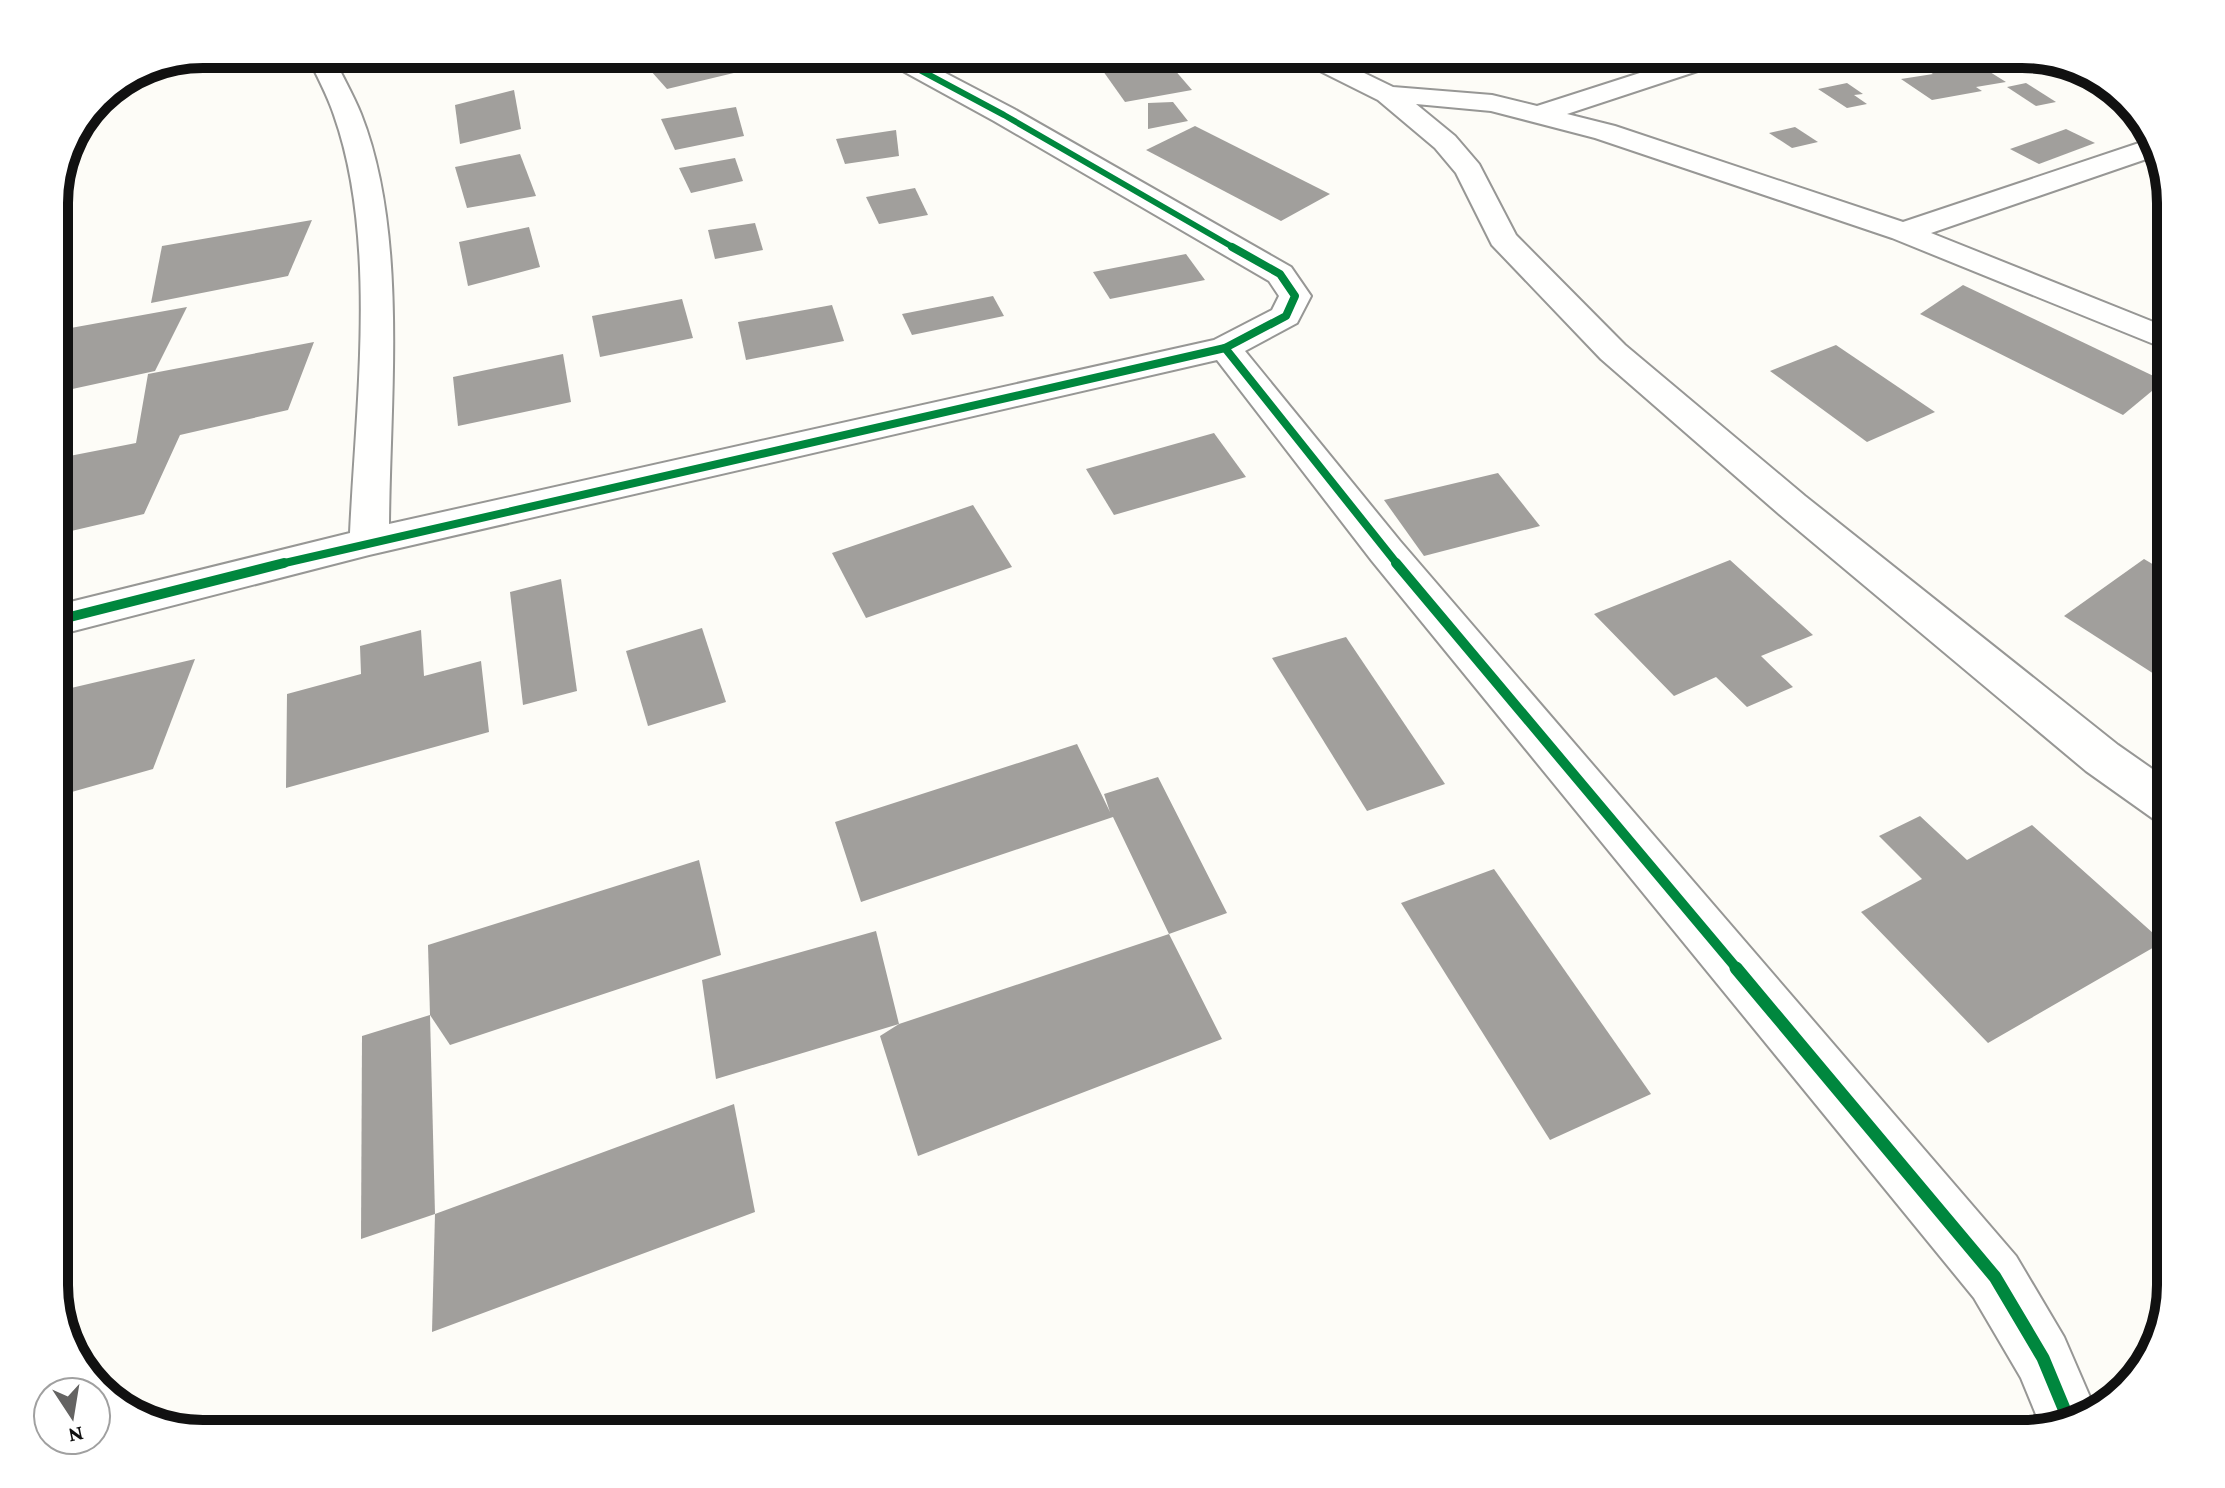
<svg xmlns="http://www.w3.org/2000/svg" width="2225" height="1488" viewBox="0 0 2225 1488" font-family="'Crimson Pro',serif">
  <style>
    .building { fill: #a19f9c }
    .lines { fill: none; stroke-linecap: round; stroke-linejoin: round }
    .minor-casing { stroke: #979795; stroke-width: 4 }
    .minor { fill: #fffffe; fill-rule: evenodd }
    .cycleway-far3-casing { stroke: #fff; stroke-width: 9 }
    .cycleway-far2-casing { stroke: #fff; stroke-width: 12 }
    .cycleway-far1-casing { stroke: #fff; stroke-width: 15 }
    .cycleway-casing { stroke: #fff; stroke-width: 18 }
    .cycleway-far3 { stroke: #00873e; stroke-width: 6 }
    .cycleway-far2 { stroke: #00873e; stroke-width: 8 }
    .cycleway-far1 { stroke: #00873e; stroke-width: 10 }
    .cycleway { stroke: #00873e; stroke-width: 13 }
    .rim { fill: none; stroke: #111; stroke-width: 10 }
  </style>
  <rect width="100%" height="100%" fill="#fdfcf7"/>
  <g class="building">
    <polygon points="672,54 769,54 776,63 667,89 642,61"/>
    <polygon points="1043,54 1085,54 1085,55 1048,64"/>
    <polygon points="1564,54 1598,54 1608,61 1583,68"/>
    <polygon points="1969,59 2006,82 1976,87 1982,91 1932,100 1901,79 1933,74 1922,67"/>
    <polygon points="1167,61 1192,90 1125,102 1103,71"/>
    <polygon points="1847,83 1863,94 1854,95 1867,104 1847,108 1818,89"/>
    <polygon points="2026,83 2056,102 2036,106 2007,87"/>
    <polygon points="514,90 521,129 460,144 455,105"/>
    <polygon points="1173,102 1188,121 1148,129 1148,103"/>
    <polygon points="736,107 744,136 675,150 661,119"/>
    <polygon points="1195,126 1330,194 1281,221 1146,150"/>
    <polygon points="1795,127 1818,142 1792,148 1769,133"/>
    <polygon points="2066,129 2095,143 2039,164 2010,149"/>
    <polygon points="896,130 899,156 845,164 836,139"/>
    <polygon points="520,154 536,196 467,208 455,167"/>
    <polygon points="735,158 743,181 691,193 679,168"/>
    <polygon points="915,188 928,215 879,224 866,197"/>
    <polygon points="312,220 288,276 151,303 162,246"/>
    <polygon points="755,223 763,250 715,259 708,230"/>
    <polygon points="529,227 540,267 468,286 459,242"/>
    <polygon points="1186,254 1205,280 1110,299 1093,272"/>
    <polygon points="1963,285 2164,381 2123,415 1920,314"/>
    <polygon points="993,296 1004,316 912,335 902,314"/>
    <polygon points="682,299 693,338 600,357 592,316"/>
    <polygon points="832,305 844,341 746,360 738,322"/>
    <polygon points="187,307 155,371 54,393 54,331"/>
    <polygon points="314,342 288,410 180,435 144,514 54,535 54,459 136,443 148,374"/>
    <polygon points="1836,345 1935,412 1867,442 1770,371"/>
    <polygon points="563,354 571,402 458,426 453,377"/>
    <polygon points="1214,433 1246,477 1114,515 1086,469"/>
    <polygon points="1498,473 1540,526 1424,556 1384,500"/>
    <polygon points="973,505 1012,567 866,618 832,553"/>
    <polygon points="2144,559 2171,575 2171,676 2165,681 2064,616"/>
    <polygon points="1730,560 1813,635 1761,656 1793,687 1747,707 1716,677 1674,696 1594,614"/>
    <polygon points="561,579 577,691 523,705 510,592"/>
    <polygon points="702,628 726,702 648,726 626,651"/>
    <polygon points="421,630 424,676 481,661 489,732 286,788 287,694 361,674 360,646"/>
    <polygon points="1346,637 1445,784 1367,811 1272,658"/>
    <polygon points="195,659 153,769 54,797 54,692"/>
    <polygon points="1077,744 1110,812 1104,794 1158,777 1227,913 1169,934 1113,817 861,902 835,822"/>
    <polygon points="1920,816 1967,860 2032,825 2163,942 1988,1043 1861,912 1922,879 1879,836"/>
    <polygon points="699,860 721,955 450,1045 430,1015 428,945"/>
    <polygon points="1494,869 1651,1094 1550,1140 1401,903"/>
    <polygon points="876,931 899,1024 1169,934 1222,1039 918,1156 880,1036 899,1024 716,1079 702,980"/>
    <polygon points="430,1015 435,1214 361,1239 362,1036"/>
    <polygon points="734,1104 755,1212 432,1332 435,1214"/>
  </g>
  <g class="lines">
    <g class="minor-casing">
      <g id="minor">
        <path d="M306 54H332C341 74 353 94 361 114 408 233 390 397 389 524L1214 340 1272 310 1279 296 1269 281 994 121 881 59 877 54H909L1014 109 1291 267 1311 296 1297 323 1245 351 1400 541 2016 1256 2064 1337 2096 1411 2088 1418 2042 1429 2021 1378 1974 1298 1372 561 1217 360 369 555 54 636V606L350 533C356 403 378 239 334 115 327 94 316 74 306 54Z"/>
        <polygon points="1292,54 1325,54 1393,87 1492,95 1537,106 1699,54 1738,54 1734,59 1567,114 1615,126 1903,222 2154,138 2158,155 1931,233 2171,329 2171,351 1892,238 1595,138 1491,111 1416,104 1455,136 1479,164 1516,235 1625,345 1805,496 2118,745 2171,782 2171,826 2155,820 2086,771 1779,514 1601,359 1492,245 1456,173 1435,148 1378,100 1296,59"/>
      </g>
    </g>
    <use href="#minor" class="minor"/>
    <g class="cycleway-far3-casing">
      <polyline id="cycleway-far3" points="890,54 1004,115 1236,249"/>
    </g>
    <g class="cycleway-far2-casing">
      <g id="cycleway-far2">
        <polyline points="1225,348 1398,565"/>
        <polyline points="276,565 1225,348 1286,316 1295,296 1280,274 1232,247"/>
      </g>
    </g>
    <g class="cycleway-far1-casing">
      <g id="cycleway-far1">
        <polyline points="1396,563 1738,970"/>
        <polyline points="54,621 284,563"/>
      </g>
    </g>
    <g class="cycleway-casing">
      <polyline id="cycleway" points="1736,968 1995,1277 2043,1358 2070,1423"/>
    </g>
    <use href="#cycleway-far3" class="cycleway-far3"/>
    <use href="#cycleway-far2" class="cycleway-far2"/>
    <use href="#cycleway-far1" class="cycleway-far1"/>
    <use href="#cycleway" class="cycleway"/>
  </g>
  <path d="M0 0H2225V1488H0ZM203 68H2022A135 135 0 0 1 2157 203V1285A135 135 0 0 1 2022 1420H203A135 135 0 0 1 68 1285V203A135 135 0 0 1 203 68Z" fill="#fff" fill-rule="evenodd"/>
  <path class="rim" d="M203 68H2022A135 135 0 0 1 2157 203V1285A135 135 0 0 1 2022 1420H203A135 135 0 0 1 68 1285V203A135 135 0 0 1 203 68Z"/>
  <g transform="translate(72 1416) rotate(168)"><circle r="38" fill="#ffffff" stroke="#a0a0a0" stroke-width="2"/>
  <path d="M0-6L14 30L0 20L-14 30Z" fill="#646362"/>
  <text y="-12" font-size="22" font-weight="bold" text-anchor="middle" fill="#111111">N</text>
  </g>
</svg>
